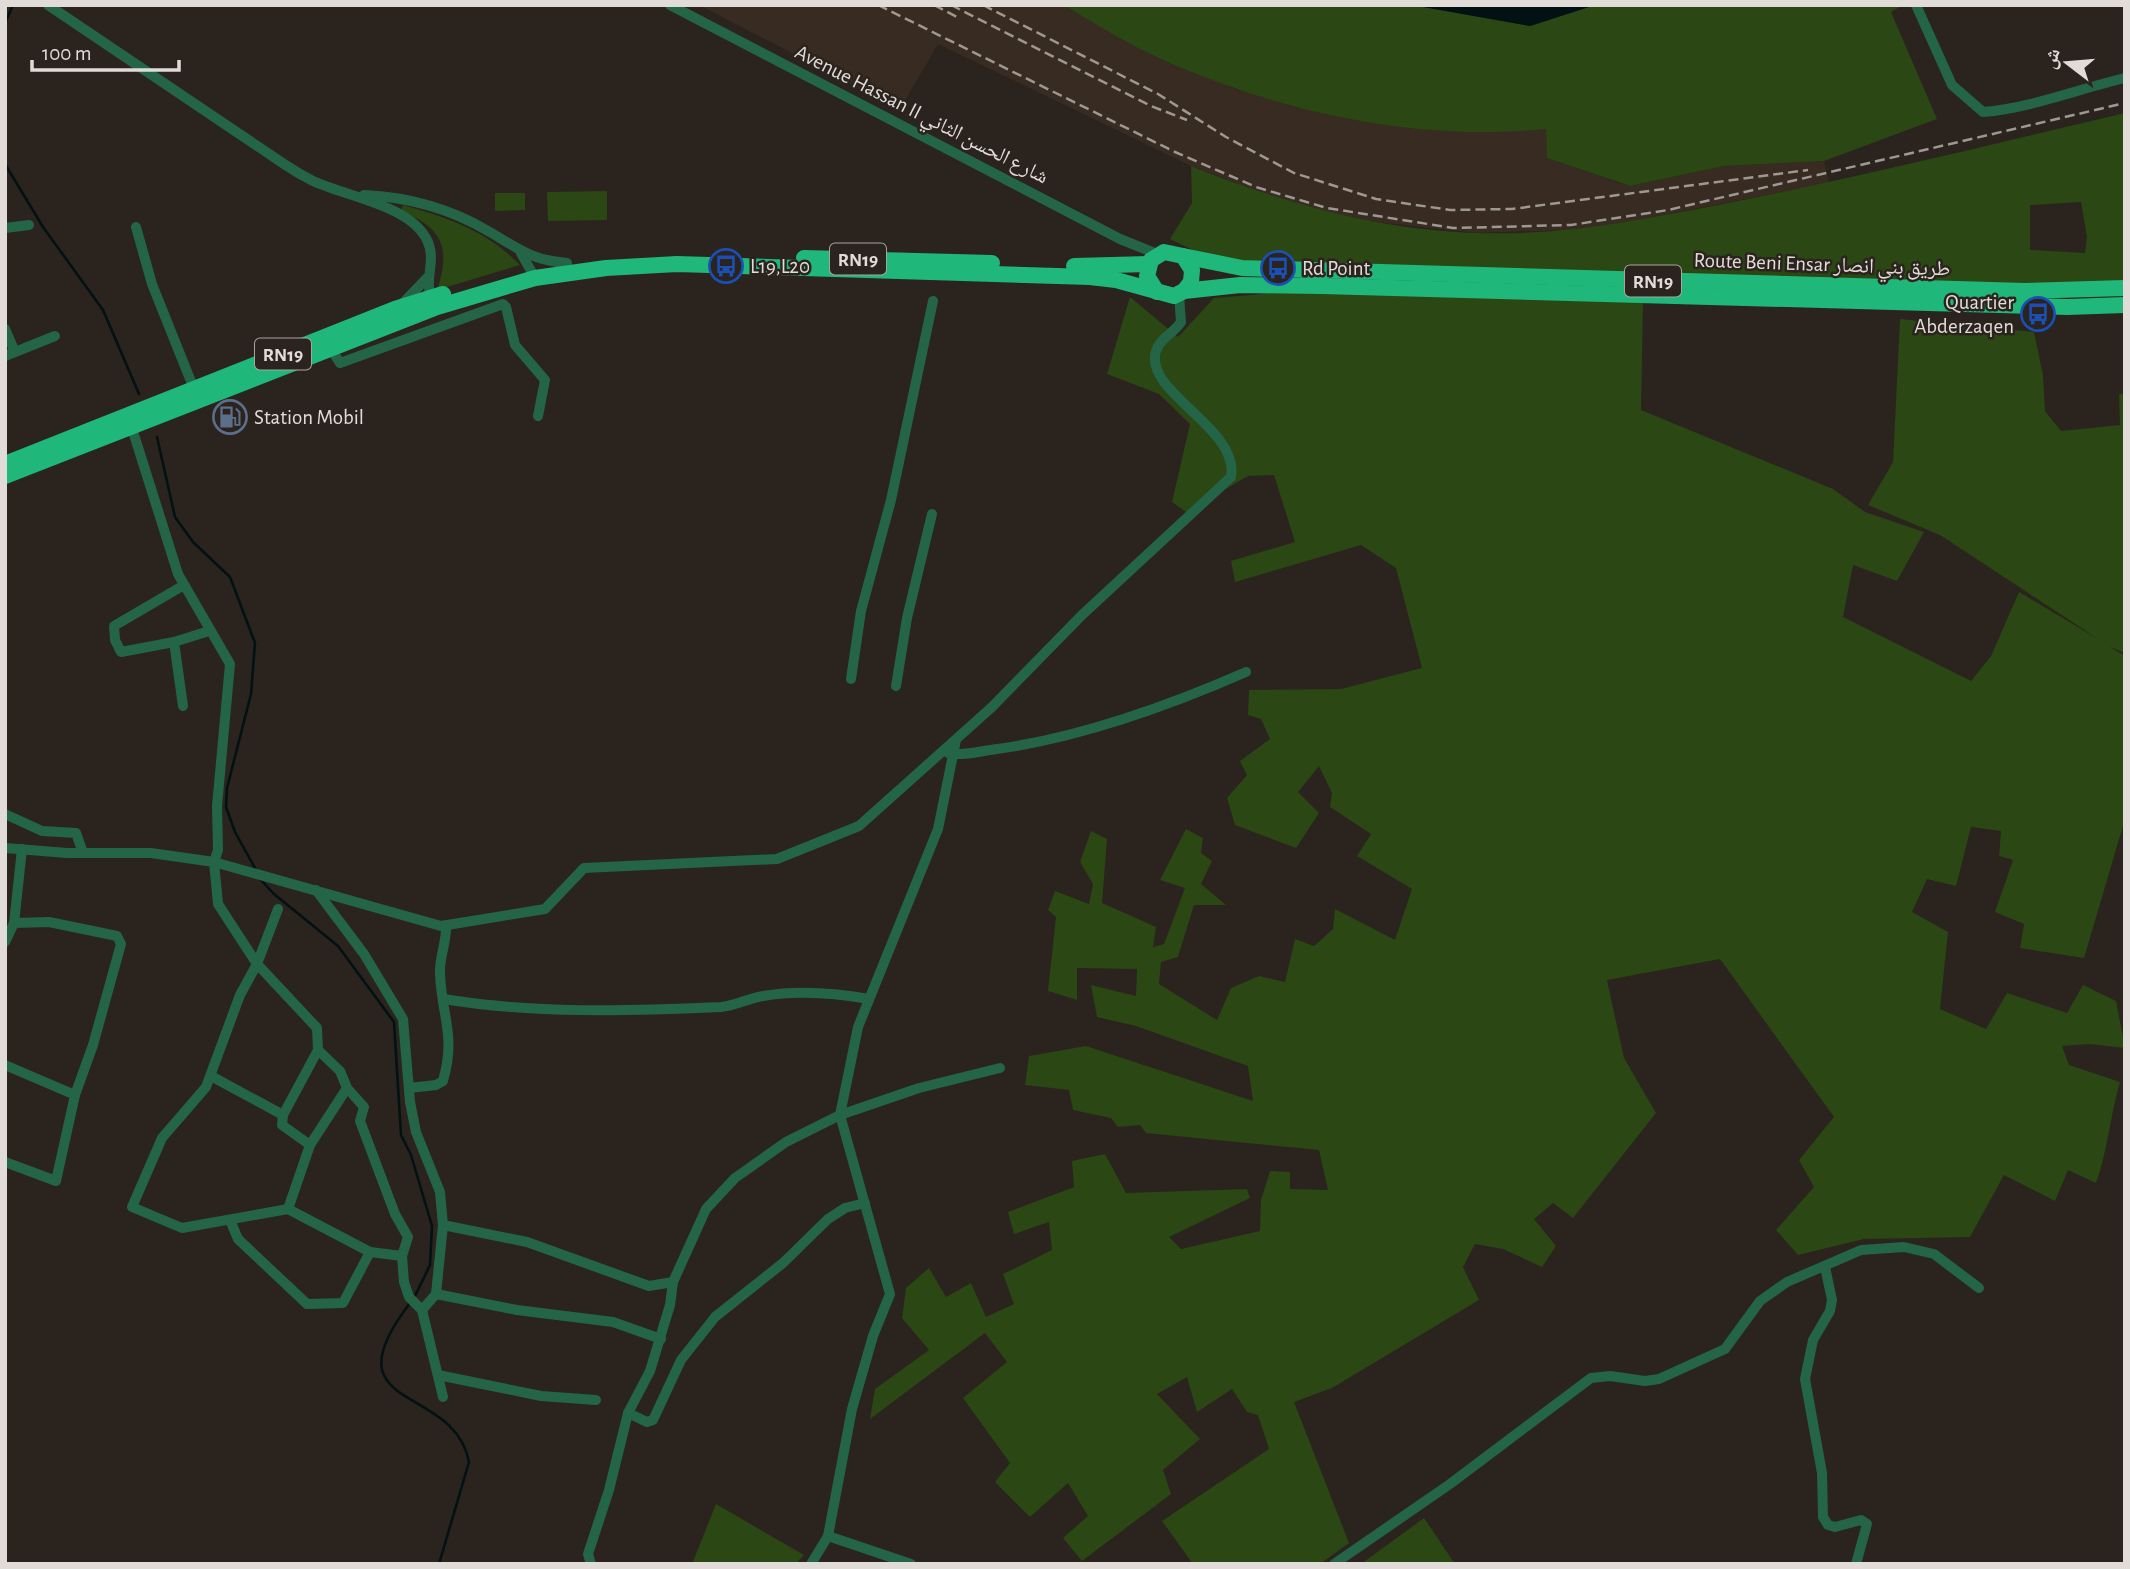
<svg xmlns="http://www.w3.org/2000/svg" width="2130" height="1569" viewBox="0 0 2130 1569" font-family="'Alegreya Sans','Noto Naskh Arabic',sans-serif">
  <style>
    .built { fill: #382b21 }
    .green { fill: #2a4714; fill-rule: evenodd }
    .water { fill: #011114 }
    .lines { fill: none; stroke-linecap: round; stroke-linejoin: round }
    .stream { stroke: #011114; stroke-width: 2.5 }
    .minor { stroke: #236546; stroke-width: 10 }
    .highway { stroke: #20b77a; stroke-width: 16 }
    .rail { stroke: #9e9893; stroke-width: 2.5; stroke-dasharray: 10 5; stroke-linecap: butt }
    .labels { text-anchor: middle; stroke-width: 5; stroke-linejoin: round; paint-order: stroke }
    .shield { fill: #2b231e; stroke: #aaa4a0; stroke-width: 2 }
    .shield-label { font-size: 19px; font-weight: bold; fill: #e1dcd8 }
    .street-label { font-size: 21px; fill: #e1dcd8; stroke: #2b231e }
    .poi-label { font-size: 21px; fill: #e1dcd8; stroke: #2b231e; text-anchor: start }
  </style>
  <rect width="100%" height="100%" fill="#2b231e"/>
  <polygon class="built" points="699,5 1063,5 1160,59 1236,89 1308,108 1375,123 1429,129 1546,128 1548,158 1619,183 1630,186 1724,166 1824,161 1829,183 1627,222 1565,230 1476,233 1368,221 1292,204 1191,166 938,44 900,109"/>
  <g class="green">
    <path d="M1063 5H1412L1530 26 1595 5H1903L1891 12 1937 119 1824 161 1724 166 1630 186 1547 158 1546 129C1416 142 1279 112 1161 59 1127 44 1095 23 1063 5Z"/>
    <path d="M2125 113V283L2089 286 1278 268 1203 255 1170 239 1192 203 1191 166C1283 203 1377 230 1477 233 1562 236 1645 219 1728 203 1861 177 1993 144 2125 113ZM2081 202 2087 237 2085 253 2030 250V205Z"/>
    <polygon points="607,191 607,220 548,221 547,192"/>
    <polygon points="495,193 525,193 525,210 495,211"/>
    <path d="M403 205C449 218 487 231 520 265L437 290C451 248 443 228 401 211Z"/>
    <path d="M1286 292 1643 300 1641 410 1833 489 1865 512 1924 532 1897 581 1853 565 1843 617 1971 681 1991 656 2019 592 2098 639 1940 535 1868 505 1893 462 1900 319 2034 332 2043 375 2045 411 2061 431 2120 425 2119 394H2125V653L2110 647 2125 656V819L2084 958 2020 948 2024 924 1995 912 2013 860 1999 856 2001 831 1971 827 1956 886 1927 879 1912 912 1948 932 1940 1009 1986 1029 2007 993 2067 1013 2083 985 2116 1001 2125 1048 2090 1044 2062 1046 2069 1065 2120 1082C2110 1116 2108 1150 2096 1183L2068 1170 2055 1201 2004 1175 1970 1237 1864 1239 1798 1255 1776 1230 1814 1187 1799 1160 1834 1117 1720 959 1607 980 1624 1058 1656 1113 1573 1218 1553 1203 1534 1219 1556 1246 1542 1267 1503 1249 1475 1244 1463 1267 1479 1300 1332 1388 1294 1402 1349 1543 1320 1564H1193L1162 1521 1269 1449 1258 1415 1247 1412 1232 1389 1197 1412 1187 1377 1157 1394 1200 1439 1163 1470 1171 1494 1082 1561 1063 1538 1088 1516 1068 1483 1030 1517 995 1482 1010 1463 963 1398 1007 1362 985 1333 870 1419 875 1389 929 1350 902 1318 906 1288 929 1268 946 1297 971 1283 986 1317 1014 1304 1003 1274 1052 1250 1049 1222 1014 1234 1008 1212 1074 1187 1072 1161 1105 1154 1126 1193 1247 1189 1250 1198 1169 1237 1181 1249 1260 1231 1261 1200 1270 1171 1290 1172V1189L1328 1190 1319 1150 1146 1133 1140 1125 1118 1127 1111 1118 1073 1110 1069 1090 1025 1085 1029 1056 1086 1046 1253 1101 1248 1066 1136 1026 1097 1017 1091 985 1136 996 1137 969 1077 968V1000L1048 991 1056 917 1048 910 1055 891 1089 904 1093 884 1080 862 1091 831 1107 839 1102 903 1156 927 1153 947 1164 944 1185 888 1160 880 1186 829 1203 838 1201 853 1212 861 1201 884 1226 905H1194L1178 957 1161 962 1159 984 1217 1020 1231 988 1259 976 1285 982 1295 939 1314 946 1333 929 1335 909 1395 940 1412 889 1357 856 1371 834 1330 807 1332 793 1319 766 1298 792 1319 813 1296 848 1235 825 1227 798 1247 775 1240 761 1270 739 1261 719 1248 715 1249 690 1341 689 1422 668 1396 568 1361 545 1235 582 1231 561 1295 542 1274 475 1248 476 1186 512 1172 502 1190 424 1159 394 1107 374 1130 297 1178 337 1214 298Z"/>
    <polygon points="716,1504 804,1555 796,1564 692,1564"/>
    <polygon points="1424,1518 1455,1564 1361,1564"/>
  </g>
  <polygon class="water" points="1412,5 1595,5 1530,26"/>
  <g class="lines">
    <g class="stream">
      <polyline points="5,23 13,5"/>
      <polyline points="5,164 43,227 103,310 139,394"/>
      <polyline points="157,437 175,517 193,542 230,577 255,643 251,694 227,788 226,807 235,832 256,870"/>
      <polyline points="260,879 274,894 338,946 394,1022 401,1135 411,1155 432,1226 430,1265 414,1298"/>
      <path d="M410 1303C325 1414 454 1382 469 1462L439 1564"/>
    </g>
    <g class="minor">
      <path d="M48 5 284 164C293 170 303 176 313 181 345 196 410 205 427 240 438 262 421 282 434 303"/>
      <polyline points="670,5 1120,239 1157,254"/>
      <path d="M1916 5 1952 85 1983 112C2031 108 2078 89 2125 78"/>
      <path d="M364 195C407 197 451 209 488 231 518 248 530 260 567 263"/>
      <polyline points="136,227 152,284 194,389"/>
      <polyline points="5,228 29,225"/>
      <polyline points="521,253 535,278"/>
      <polyline points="403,303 427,278"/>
      <polyline points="5,329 15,352"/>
      <polyline points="331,349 340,363 503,304 506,307 515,345 545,380 538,416"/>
      <polyline points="5,356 55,336"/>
      <polyline points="130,422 178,574 230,664 217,806 218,850 214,862 218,904 257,964 317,1028 318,1050 340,1071 347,1088 364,1107 360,1121 395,1214 408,1237 402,1256 370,1252"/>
      <polyline points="184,585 114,626 115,640 121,652 174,642 209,631"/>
      <polyline points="174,642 183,706"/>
      <polyline points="851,679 861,611 891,500 933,301"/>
      <polyline points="896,686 907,618 932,514"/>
      <path d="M948 753C961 756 977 752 990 750 1077 739 1166 707 1246 672"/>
      <polyline points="5,814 42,831 76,833 83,853"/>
      <path d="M5 848 67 853H151L214 862 441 926 545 909 584 868 777 859 859 826 992 707 1082 615 1231 477C1240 428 1143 392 1156 351 1160 338 1174 333 1181 322L1179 295"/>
      <polyline points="316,890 364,954 403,1019 410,1102 416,1132 440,1192 443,1225 527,1242 649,1286 673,1282"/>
      <polyline points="278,909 257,964 240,995 206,1087 162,1138 132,1207 182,1228 288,1209"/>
      <polyline points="5,942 14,923 22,849"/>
      <path d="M444 999C533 1014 630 1011 721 1007 735 1006 749 998 763 996 797 990 835 993 869 999"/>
      <polyline points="5,1065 75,1095"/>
      <polyline points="211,1076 283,1115"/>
      <path d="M409 1088 436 1085 443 1081C456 1035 442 1018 440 974 439 957 447 942 446 925"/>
      <polyline points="310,1145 282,1125 283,1115 318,1050"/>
      <polyline points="5,1162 56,1181 75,1095 93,1045 121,944 117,936 49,922 14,923"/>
      <polyline points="230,1220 238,1239 307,1304 343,1303 370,1252 288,1209 310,1145 347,1088"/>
      <polyline points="402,1256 404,1282 409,1297 422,1310 443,1397"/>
      <polyline points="1825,1267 1832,1300 1830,1311 1813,1340 1805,1379 1822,1473 1823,1517 1828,1525 1835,1527 1861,1520 1867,1524 1856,1564"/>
      <polyline points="436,1294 517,1310 613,1322 661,1339"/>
      <polyline points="422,1310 436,1294 443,1225"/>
      <polyline points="438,1375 541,1396 596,1400"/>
      <polyline points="628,1413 647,1422 653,1420 681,1360 715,1317 783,1263 828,1219 845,1208 865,1203"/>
      <polyline points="828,1536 911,1564"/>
      <polyline points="591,1564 588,1554 609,1490 628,1413 650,1371 670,1305 673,1282 706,1209 735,1178 786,1142 840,1115 919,1088 1000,1068"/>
      <polyline points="811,1564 828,1536 852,1409 873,1336 890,1294 840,1115 858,1027 938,829 956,740"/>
      <polyline points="1334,1564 1450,1484 1591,1378 1610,1376 1645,1381 1659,1379 1725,1349 1760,1301 1787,1282 1861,1250 1904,1247 1934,1254 1979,1288"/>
    </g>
    <g class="highway">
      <polyline points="1183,256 1242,268 2025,291 2125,288"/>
      <polyline points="804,258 992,263"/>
      <polyline points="1074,266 1149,264"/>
      <polyline points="1184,291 1240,285 1322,286 2067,307 2125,305"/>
      <polyline points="5,464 395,309 443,294"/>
      <polyline points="5,476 437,307 535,278 606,268 677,264 1090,277 1116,280 1174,296 1184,291 1191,282 1192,270 1183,256 1164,252 1151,260 1147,276 1157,292"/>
    </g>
    <g class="rail">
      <polyline points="878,5 1175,152 1256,187 1327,208 1453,228 1571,225 1668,210 2125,103"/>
      <polyline points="934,5 959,18"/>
      <polyline points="951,5 1151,106 1187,120"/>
      <polyline points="983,5 1158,94 1226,137 1294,173 1376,199 1450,210 1512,209 1808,170"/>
    </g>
  </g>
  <defs>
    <g id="bus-ring" transform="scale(1.75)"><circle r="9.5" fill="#2b231e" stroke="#1a4fb4" stroke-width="1.5"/><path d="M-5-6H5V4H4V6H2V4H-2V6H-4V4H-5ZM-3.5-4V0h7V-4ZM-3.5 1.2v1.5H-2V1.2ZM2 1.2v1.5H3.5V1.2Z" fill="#1a4fb4"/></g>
    <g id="fuel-ring" transform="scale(1.75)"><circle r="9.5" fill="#2b231e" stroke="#5c6f8a" stroke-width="1.5"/><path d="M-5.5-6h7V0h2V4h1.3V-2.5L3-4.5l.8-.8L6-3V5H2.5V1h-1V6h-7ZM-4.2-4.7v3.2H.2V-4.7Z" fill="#5c6f8a"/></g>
  </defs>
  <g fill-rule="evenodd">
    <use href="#bus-ring" x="726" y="266"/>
    <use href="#bus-ring" x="1278" y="268"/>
    <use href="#bus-ring" x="2038" y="314"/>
    <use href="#fuel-ring" x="230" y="417"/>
  </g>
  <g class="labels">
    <g class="shield">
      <rect x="830" y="243.5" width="56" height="31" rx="5"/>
      <rect x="1625" y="265.5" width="56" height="31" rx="5"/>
      <rect x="255" y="338.5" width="56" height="31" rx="5"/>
    </g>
    <g class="shield-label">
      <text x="858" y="266">RN19</text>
      <text x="1653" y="288">RN19</text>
      <text x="283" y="361">RN19</text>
    </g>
    <g class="street-label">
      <text transform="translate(922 114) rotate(27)" y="7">Avenue Hassan II شارع الحسن الثاني</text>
      <text transform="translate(1822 264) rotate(2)" y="7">Route Beni Ensar طريق بني انصار</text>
    </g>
    <g class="poi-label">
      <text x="750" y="273">L19,L20</text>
      <text x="1302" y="275">Rd Point</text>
      <text x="2014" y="309" text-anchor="end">Quartier<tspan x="2014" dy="24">Abderzaqen</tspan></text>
      <text x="254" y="424">Station Mobil</text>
    </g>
  </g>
  <rect width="2130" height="1569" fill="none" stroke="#e1dcd8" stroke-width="14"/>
  <g transform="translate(2067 63) rotate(286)" stroke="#2b231e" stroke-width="5" paint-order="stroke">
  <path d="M0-5L12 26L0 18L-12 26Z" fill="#e1dcd8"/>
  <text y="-10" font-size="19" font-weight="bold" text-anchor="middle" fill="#e1dcd8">ش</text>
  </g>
  <path d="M32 60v10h147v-10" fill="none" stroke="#e1dcd8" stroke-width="3.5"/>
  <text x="42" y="60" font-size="21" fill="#e1dcd8" stroke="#2b231e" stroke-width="5" paint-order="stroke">100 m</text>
</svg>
